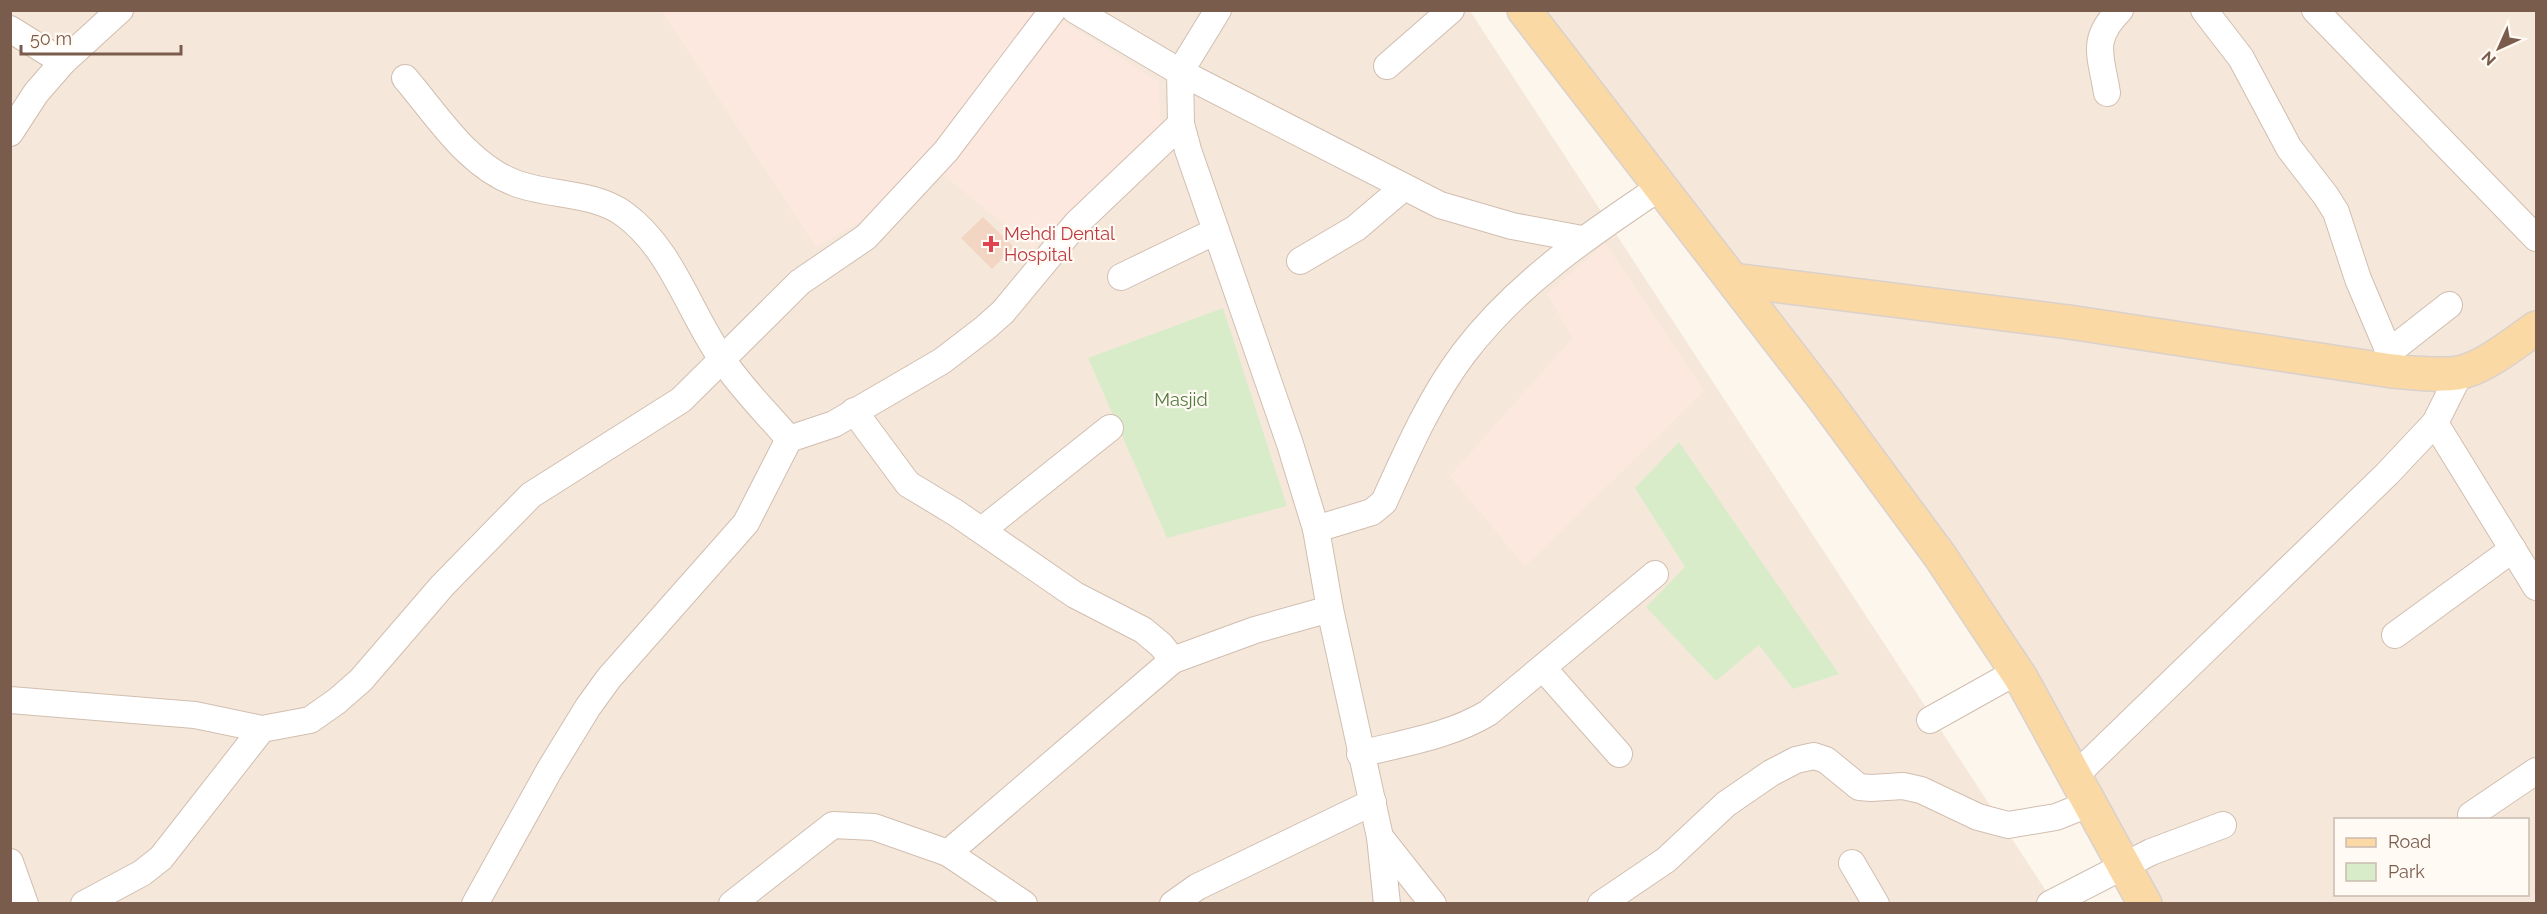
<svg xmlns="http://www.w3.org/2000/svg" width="2547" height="914" viewBox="0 0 2547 914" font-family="Raleway,sans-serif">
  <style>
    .residential { fill: #f5e8da; fill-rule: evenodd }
    .commercial { fill: #fde8e0 }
    .green { fill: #d8ecc9 }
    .building { fill: #f3d5c3 }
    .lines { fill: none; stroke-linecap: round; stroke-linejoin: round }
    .minor-casing { stroke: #d1beb0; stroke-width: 28 }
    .major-casing { stroke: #dad1cd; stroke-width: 36 }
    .minor { stroke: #fff; stroke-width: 26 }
    .major { stroke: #fbd9a5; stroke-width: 33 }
    .health-dot { fill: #e0444e; stroke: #fffaf3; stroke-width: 2 }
    .labels { text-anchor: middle; stroke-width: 4.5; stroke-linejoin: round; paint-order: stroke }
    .health-label { font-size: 18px; fill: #be3a42; stroke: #fffaf3; text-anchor: start }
    .park-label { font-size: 18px; fill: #537a41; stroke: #fffaf3 }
  </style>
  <rect width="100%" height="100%" fill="#fdf6ec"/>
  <g class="residential">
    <polygon points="10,11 1470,11 2054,903 11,903"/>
    <path d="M1542 11H2536V903H2154L2027 680ZM2336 820H2528V894H2336Z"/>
  </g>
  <g class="commercial">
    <polygon points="662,11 1047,11 1159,82 1160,126 1033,248 944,175 816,247"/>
    <polygon points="1605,243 1704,391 1525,566 1450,476 1573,338 1547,294"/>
  </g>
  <g class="green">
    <polygon points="1223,308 1287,506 1167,538 1088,358"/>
    <polygon points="1679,442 1839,674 1793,689 1759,645 1716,681 1646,607 1685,567 1635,488"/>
  </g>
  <polygon class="building" points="983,217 1014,247 992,269 961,238"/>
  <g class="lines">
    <g class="minor-casing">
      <g id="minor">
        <polyline points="1075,10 1180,72 1181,124 1188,150 1290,444 1316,529 1330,609 1380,837 1433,904"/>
        <polyline points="1218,10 1180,72 1440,205 1512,226 1582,239"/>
        <polyline points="2204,10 2241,58 2289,148 2326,196 2336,212 2358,279 2389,352 2392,371"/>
        <polyline points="2315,10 2536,238"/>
        <polyline points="10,29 63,62 120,10"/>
        <polyline points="1387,66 1451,10"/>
        <path d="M405 78C437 115 467 165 515 183 549 196 594 192 624 214 672 249 689 312 722 359 741 388 767 413 789 439L834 424 942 361 985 328 1003 312 1076 224 1181 124"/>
        <path d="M2107 93C2101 55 2090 40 2120 10"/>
        <polyline points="10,133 36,93 63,62"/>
        <polyline points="1300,261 1356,228 1404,187"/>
        <polyline points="1121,277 1216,231"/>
        <polyline points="2389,352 2449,305"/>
        <polyline points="2435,423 2536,587"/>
        <path d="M1316 529 1372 512 1384 502C1407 451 1430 398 1464 353 1517 283 1590 234 1662 186"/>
        <polyline points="982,530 1110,428"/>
        <polyline points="2395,635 2513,549"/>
        <polyline points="1173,660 1255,630 1330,609"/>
        <polyline points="1543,668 1619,754"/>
        <polyline points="10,700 195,715 262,729 310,720 337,701 361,680 442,586 531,495 681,400 800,282 866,237 946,151 1053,10"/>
        <polyline points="1930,720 2016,672"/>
        <path d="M1360 754C1403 743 1450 736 1488 713L1655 574"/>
        <polyline points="2076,775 2387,474 2435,423 2460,373"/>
        <polyline points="2471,815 2536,771"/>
        <polyline points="1380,837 1387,904"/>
        <polyline points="948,853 1024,904"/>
        <polyline points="10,862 25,904"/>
        <polyline points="1852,863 1876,904"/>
        <polyline points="84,904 142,873 161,858 262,729"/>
        <polyline points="475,904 550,769 588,707 609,678 746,523 789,439"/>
        <polyline points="732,904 833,825 874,827 948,853 1173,660 1161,645 1143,630 1075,595 956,513 908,484 854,411"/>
        <polyline points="1173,904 1197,887 1373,802"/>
        <polyline points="1601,904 1666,860 1726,804 1771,773 1796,760 1814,756 1826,760 1859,787 1871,788 1903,786 1921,790 1978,817 2008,825 2056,817 2091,803"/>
        <polyline points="2050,904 2151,852 2223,825"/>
      </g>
    </g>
    <g class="major-casing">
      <g id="major">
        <polyline points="1524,10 1825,400 1940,556 2021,678 2145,904"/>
        <path d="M1733 280 2069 322 2392 371C2414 373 2437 376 2458 373 2483 369 2516 342 2536 328"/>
      </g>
    </g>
    <use href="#minor" class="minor"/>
    <use href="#major" class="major"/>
  </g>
  <path class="health-dot" d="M988 235h6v6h6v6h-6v6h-6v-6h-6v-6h6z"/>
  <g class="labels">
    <g class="health-label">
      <text x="1004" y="240">Mehdi Dental<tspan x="1004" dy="21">Hospital</tspan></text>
    </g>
    <g class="park-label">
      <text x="1181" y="406">Masjid</text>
    </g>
  </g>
  <rect width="2547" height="914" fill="none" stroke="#7a5c4d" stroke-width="24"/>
  <rect x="2334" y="818" width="195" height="78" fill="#fffaf3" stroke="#cabbb1" stroke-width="1.5"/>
  <rect x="2346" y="838" width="30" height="9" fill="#fbd9a5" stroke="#cabbb1" stroke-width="1.5"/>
  <text x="2388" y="848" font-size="18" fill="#7a5c4d">Road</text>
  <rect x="2346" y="863" width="30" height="18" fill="#d8ecc9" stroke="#cabbb1" stroke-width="1.5"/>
  <text x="2388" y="878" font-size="18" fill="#7a5c4d">Park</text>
  <g transform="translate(2499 48) rotate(225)" stroke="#fffaf3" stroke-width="4.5" paint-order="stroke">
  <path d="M0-4.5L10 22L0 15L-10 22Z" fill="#7a5c4d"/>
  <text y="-9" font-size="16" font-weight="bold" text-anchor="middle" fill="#7a5c4d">N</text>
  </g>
  <path d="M21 45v9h160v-9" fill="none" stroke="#7a5c4d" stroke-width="3"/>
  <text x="30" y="45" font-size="18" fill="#7a5c4d" stroke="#fffaf3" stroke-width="4.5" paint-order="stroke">50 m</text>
</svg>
